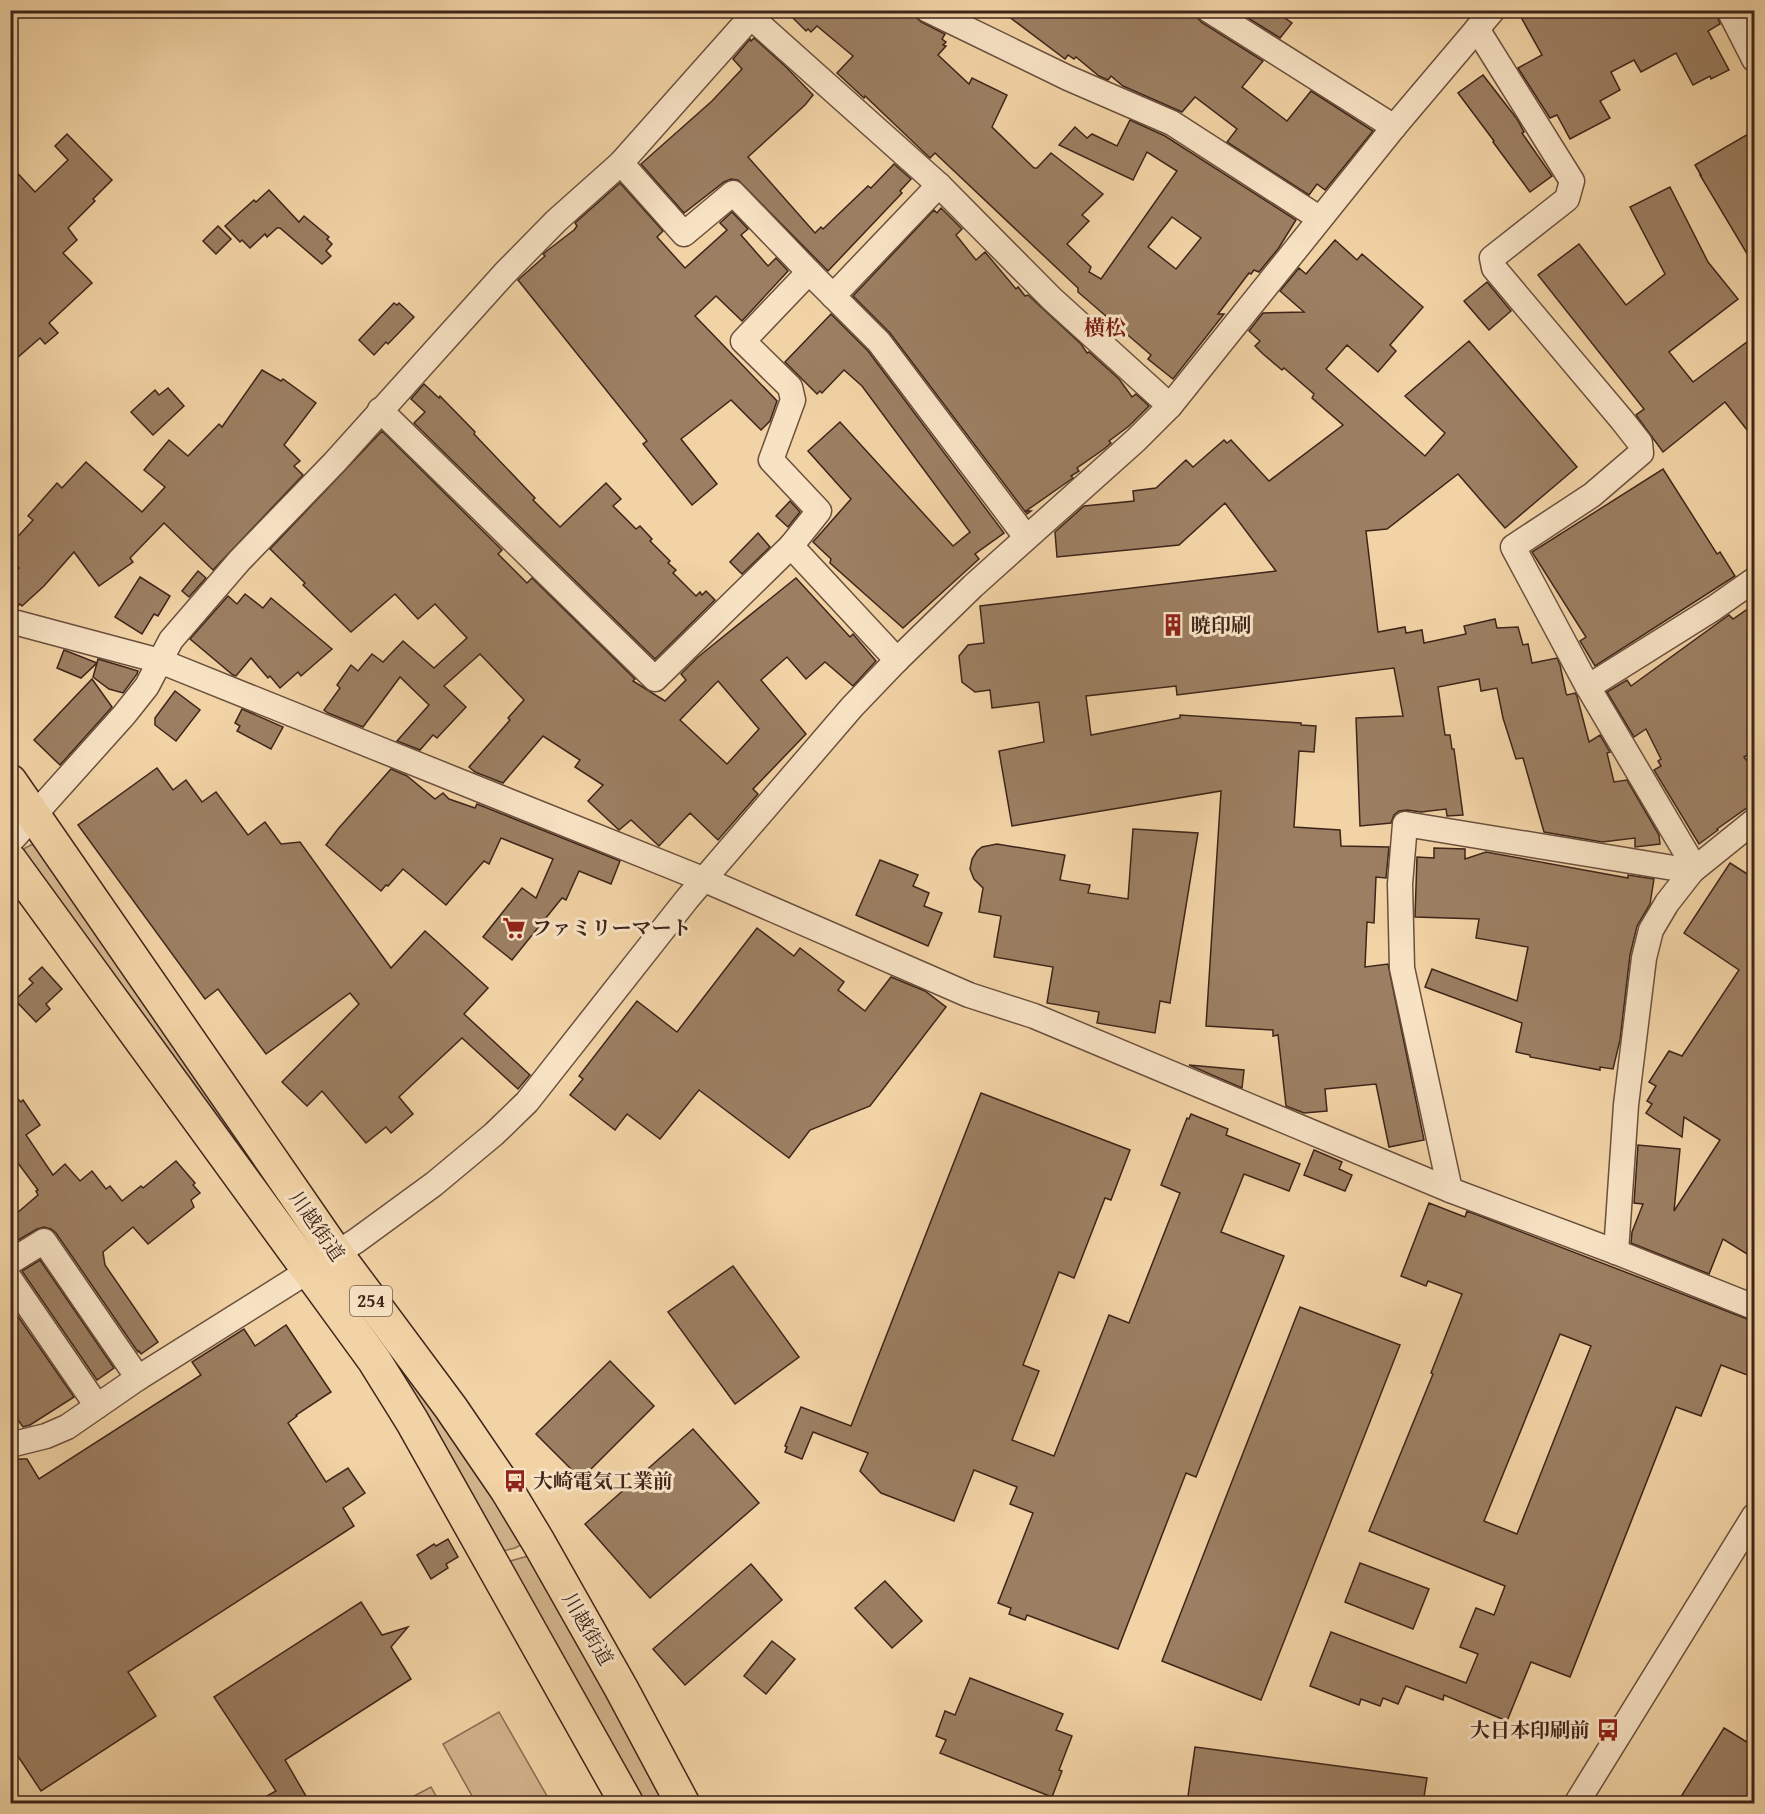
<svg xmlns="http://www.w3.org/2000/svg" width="1765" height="1814" viewBox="0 0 1765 1814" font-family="'Gentium Book Plus','Noto Serif JP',serif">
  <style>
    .green { fill: #d3b58d; stroke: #886d54; stroke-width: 1.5 }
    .building { fill: #9c7f62; stroke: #3e251a; stroke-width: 1.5; fill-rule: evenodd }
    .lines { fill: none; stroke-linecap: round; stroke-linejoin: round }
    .minor-casing { stroke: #6b503d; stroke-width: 27 }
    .highway-casing { stroke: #3e251a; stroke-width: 36 }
    .minor { stroke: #f7e2c4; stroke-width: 24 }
    .highway { stroke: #f2d3a5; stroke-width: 33 }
    .labels { text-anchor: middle; stroke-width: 6; stroke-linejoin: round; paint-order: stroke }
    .shield { fill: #f7e2c4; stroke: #765e4d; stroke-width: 1.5 }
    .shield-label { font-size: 18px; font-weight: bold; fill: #3e251a }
    .poi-label { font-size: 20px; font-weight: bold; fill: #3e251a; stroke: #f7e2c4; text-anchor: start }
    .street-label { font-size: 20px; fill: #3e251a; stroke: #f7e2c4 }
    .neighbourhood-label { font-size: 21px; font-weight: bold; fill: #7a1f14; stroke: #f7e2c4 }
  </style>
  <rect width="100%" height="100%" fill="#f2d3a5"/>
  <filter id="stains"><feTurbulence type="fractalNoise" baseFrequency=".00333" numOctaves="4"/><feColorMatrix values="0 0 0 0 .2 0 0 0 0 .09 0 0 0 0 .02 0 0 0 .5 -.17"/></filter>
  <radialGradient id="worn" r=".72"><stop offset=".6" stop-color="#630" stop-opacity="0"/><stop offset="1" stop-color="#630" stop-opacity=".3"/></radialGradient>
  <g class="green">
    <polygon points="41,844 314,1241 306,1248 22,856 25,848 31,845"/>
    <polygon points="357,1294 528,1541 515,1548 495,1553 349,1299"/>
    <polygon points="532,1555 672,1803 638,1803 503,1563"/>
    <polygon points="499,1712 551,1803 476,1803 443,1744"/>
    <polygon points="431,1787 440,1803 401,1803"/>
  </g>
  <g class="building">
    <path d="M785 10H914L916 17 921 22 945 34 942 39 946 42 943 45 946 46 938 55 969 84 972 78 1007 95 992 127 1034 168H1037L1051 153 1103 194 1082 215 1089 221 1067 244 1091 267 1089 272 1101 279 1177 171 1147 152 1133 180 1059 145 1075 127 1087 138 1092 134 1117 146 1130 120 1165 136 1296 220 1278 249 1259 272 1254 270 1251 274 1249 273 1218 314H1224L1173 379 1148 359 1151 355 1078 292V288L935 153 930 158 865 96 864 98 837 73 853 56 817 26 811 32 808 29 806 31ZM1172 217 1201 238 1176 269 1148 247Z"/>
    <polygon points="1000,10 1195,10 1197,17 1201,22 1263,61 1242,87 1287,121 1311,91 1373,131 1325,190 1317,184 1309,195 1227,142 1237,129 1195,97 1182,112 1123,86 1111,76 1108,80 1099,76 1076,57 1074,59 1068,55 1065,59"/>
    <polygon points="1252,10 1273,10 1292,23 1280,38 1248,18"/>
    <polygon points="1517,10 1715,10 1720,24 1708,31 1729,70 1711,79 1710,76 1693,85 1676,53 1641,72 1634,60 1611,72 1620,90 1600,101 1610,118 1570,139 1557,115 1550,118 1518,68 1542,55"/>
    <polygon points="754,38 786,67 813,95 805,105 748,157 815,233 821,227 823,229 868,186 871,188 894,164 911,179 900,191 902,193 828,271 738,180 731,179 724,182 684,213 641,164 712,101 742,69 733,59 750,39 751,41"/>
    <polygon points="1483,75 1517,119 1524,132 1522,133 1552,176 1530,192 1493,142 1494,141 1458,93"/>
    <polygon points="1755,130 1755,267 1700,175 1701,175 1695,165"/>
    <polygon points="67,134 112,180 93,199 95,201 68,228 77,240 63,253 92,283 49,323 58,333 45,344 40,338 10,364 10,165 35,192 68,160 55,146"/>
    <polygon points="620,183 663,231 657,237 685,268 727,230 720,223 732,212 748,229 741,235 768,266 776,258 788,271 742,321 716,296 695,316 777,401 770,421 761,430 731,400 681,439 717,484 692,505 643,444 647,441 518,280 545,256 543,254 548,250 574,230 577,226 575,223"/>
    <polygon points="1670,187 1708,262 1738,299 1669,352 1693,382 1755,336 1755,440 1725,402 1663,452 1636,415 1644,409 1538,275 1579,244 1626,305 1665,274 1630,207"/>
    <polygon points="269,190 299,222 304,216 329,237 327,239 332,244 326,251 331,256 322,264 280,228 277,228 267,237 265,234 250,248 242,240 240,242 225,226 254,200 256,202"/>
    <polygon points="941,208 962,229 956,235 976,260 985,252 1016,289 1018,287 1025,296 1028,295 1081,344 1087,353 1089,352 1119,379 1132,397 1136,394 1149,406 1129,426 1109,441 1111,443 1104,449 1077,468 1079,471 1071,476 1073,478 1026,511 1031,511 1027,514 890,333 853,296 934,210 937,213"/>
    <polygon points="218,226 231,239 216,254 203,241"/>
    <polygon points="1335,240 1357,260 1362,254 1423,307 1390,345 1396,351 1378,372 1347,345 1326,369 1425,456 1445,433 1405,396 1469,341 1577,467 1505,528 1458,474 1387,529 1366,531 1378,632 1405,627 1406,633 1422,630 1424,643 1466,634 1464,626 1495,619 1497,628 1518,627 1523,645 1528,644 1532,663 1557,658 1560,665 1566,693 1567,695 1575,693 1577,696 1589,742 1600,735 1610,752 1607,753 1614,782 1627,780 1659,835 1660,844 1635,847 1635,838 1602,842 1544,832 1523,758 1516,759 1503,718 1497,688 1481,691 1479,679 1438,687 1445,735 1450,735 1452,749 1454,749 1463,815 1447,816 1446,809 1421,812 1407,810 1399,811 1394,815 1391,823 1360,826 1356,718 1403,716 1394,668 1177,695 1176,686 1086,696 1091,735 1180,718 1180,715 1301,723 1301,725 1316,726 1314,752 1299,751 1294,827 1340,830 1341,846 1389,847 1386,878 1376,877 1374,923 1367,922 1365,967 1388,964 1424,1140 1389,1147 1376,1084 1325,1089 1327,1111 1304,1113 1286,1106 1278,1035 1273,1036 1273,1030 1206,1026 1221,791 1012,826 999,751 1044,742 1039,702 992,708 990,690 975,692 962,682 959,656 968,645 984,643 980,606 1276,571 1225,503 1179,545 1057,557 1055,532 1084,506 1134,501 1133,491 1156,488 1186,460 1193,467 1224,440 1227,443 1231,440 1269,481 1343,425 1312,398 1314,394 1284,368 1282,370 1263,354 1255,346 1260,341 1249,331 1263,313 1304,312 1280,291 1299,268 1306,274"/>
    <polygon points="1487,282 1511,311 1489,330 1464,301"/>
    <polygon points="394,303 397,305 399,303 414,317 388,344 386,342 374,355 359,340"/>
    <polygon points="831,314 868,351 1004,533 975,554 979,559 903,628 830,563 831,559 813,542 851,499 808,451 840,422 953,546 970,532 862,386 844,370 822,393 820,391 817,394 785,362"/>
    <polygon points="262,370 281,381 283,379 316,403 284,445 300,461 294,466 303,475 213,570 164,523 130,558 133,562 99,586 74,552 44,586 22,606 20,604 16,608 10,607 10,576 19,568 10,561 10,545 33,520 28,516 57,483 62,488 86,462 142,512 165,487 144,470 169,440 188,456 219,424 222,427"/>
    <polygon points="424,384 439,398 440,396 475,432 474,434 535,498 533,500 560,527 606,483 621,499 613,506 636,529 640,526 652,539 650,541 670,561 668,563 676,570 673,573 696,596 700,592 702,595 706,591 715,600 655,659 414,423 425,412 411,399"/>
    <polygon points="168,388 184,406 153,435 131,412 155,390 159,395"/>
    <path d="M382 431 502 550 498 554 527 583 532 578 635 679 633 681 665 701 686 680 681 674 698 657 796 578 850 637 853 634 876 661 853 686 825 662 806 679 787 657 761 680 806 734 753 789 758 794 718 840 690 813 659 846 631 820 619 830 588 801 603 785 575 767 580 760 543 736 503 783 475 772 469 767 510 720 508 718 524 700 480 654 444 686 466 707 437 738 433 735 420 750 397 741 429 705 400 677 363 727 328 713 324 710 340 688 337 685 351 665 358 671 372 654 383 662 403 641 434 668 467 638 435 604 418 619 395 594 351 632 303 585 305 583 270 549ZM718 681 759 729 727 764 680 720Z"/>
    <polygon points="1663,469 1717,554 1720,552 1735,576 1595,666 1580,641 1586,637 1532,552"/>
    <polygon points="790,501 800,512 788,527 776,516"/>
    <polygon points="758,533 770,547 742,574 730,562"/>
    <polygon points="198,571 206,578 189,597 182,591"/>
    <polygon points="140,577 170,596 158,616 154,614 142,634 115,617"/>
    <polygon points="245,594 263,608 271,598 332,649 301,676 298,672 280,688 270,676 268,678 251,658 236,676 233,675 190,639 228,596 237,604"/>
    <polygon points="1755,604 1755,750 1744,757 1755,772 1755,802 1717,829 1718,830 1699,844 1654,770 1661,766 1658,761 1661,759 1646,729 1634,737 1607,692 1627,680 1631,686 1729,615 1733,619"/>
    <polygon points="64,650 97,663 98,659 138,671 137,674 123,693 109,689 93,677 97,663 81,678 57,668"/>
    <polygon points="92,679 112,707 60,765 34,740"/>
    <polygon points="175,691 200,710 176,741 155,725 155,718"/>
    <polygon points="242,709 283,727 271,749 237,731 240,726 235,723"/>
    <polygon points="157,768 173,790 186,780 202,802 216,792 248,835 265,822 281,844 300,842 391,968 425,931 488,988 464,1014 530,1075 529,1076 518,1089 462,1038 400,1096 399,1097 413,1114 391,1133 386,1127 366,1143 322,1091 307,1106 282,1082 359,1004 350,993 266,1054 218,989 205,999 78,825"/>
    <polygon points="391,769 407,776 435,799 443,793 449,799 475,808 477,804 620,861 611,884 579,871 566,900 562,898 512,960 483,937 522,888 536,898 553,859 501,838 489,864 484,861 446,905 403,869 388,886 386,885 381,891 326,845 338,829"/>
    <polygon points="1133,829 1198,833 1170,1003 1160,1001 1155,1033 1097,1023 1099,1012 1047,1003 1053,967 994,957 1001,916 979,912 983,888 974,879 970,869 972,859 977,851 982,847 997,844 1065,855 1060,880 1090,885 1088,893 1128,899"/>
    <polygon points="1434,848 1465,849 1465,859 1486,852 1628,878 1628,875 1654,879 1650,904 1637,926 1630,955 1620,1040 1613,1069 1600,1067 1600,1070 1530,1057 1530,1055 1516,1052 1522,1023 1425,987 1432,969 1517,1001 1528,947 1476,938 1479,919 1415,917 1417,857 1434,858"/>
    <polygon points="880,860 918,875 913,886 929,893 924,906 942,913 928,946 856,915"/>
    <polygon points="1730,863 1755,879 1755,1259 1723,1239 1709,1274 1631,1243 1632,1232 1643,1204 1634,1203 1638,1145 1680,1149 1674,1211 1720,1140 1684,1117 1682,1137 1646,1113 1652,1104 1647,1101 1656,1086 1649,1082 1669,1051 1682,1056 1739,970 1684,933"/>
    <polygon points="757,928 794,956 800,948 817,961 844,982 838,990 865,1011 891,977 925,991 946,1007 870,1106 810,1130 789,1158 699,1090 660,1139 627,1114 615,1130 570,1095 583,1079 579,1076 637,1001 677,1032"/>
    <polygon points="42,967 62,989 46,1004 50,1009 36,1022 15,1000 33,983 29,979"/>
    <polygon points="1189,1065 1244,1070 1242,1088"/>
    <polygon points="10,1091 21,1102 23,1100 40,1125 26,1135 53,1175 65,1164 80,1181 92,1171 106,1189 110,1186 122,1201 141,1186 143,1188 176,1161 195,1183 193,1185 200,1193 191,1200 194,1207 148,1244 133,1227 103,1252 105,1265 158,1342 141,1354 139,1351 138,1352 56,1233 51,1229 44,1227 37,1229 10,1245 10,1219 38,1195 36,1191 38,1190 18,1163 10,1168"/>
    <polygon points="981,1093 1130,1150 1111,1200 1105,1198 1074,1278 1059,1272 1023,1365 1039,1371 1012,1440 1054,1456 1109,1315 1129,1323 1180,1193 1161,1185 1187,1118 1189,1119 1191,1114 1228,1129 1226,1135 1300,1164 1289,1191 1244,1174 1221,1232 1284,1256 1196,1477 1186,1473 1118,1649 1027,1615 1025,1620 1009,1614 1011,1608 998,1603 1033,1513 1010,1504 1017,1487 974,1470 954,1521 881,1493 860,1471 868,1453 813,1432 802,1459 785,1452 787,1447 785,1446 801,1407 851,1426"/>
    <polygon points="1314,1150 1342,1162 1339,1169 1352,1175 1345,1191 1304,1175"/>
    <path d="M1429 1203 1465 1217 1467 1211 1755 1322V1378L1721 1365 1701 1416 1676 1407 1570 1677 1531 1662 1507 1721 1444 1695 1443 1700 1406 1686 1398 1704 1383 1698 1380 1706 1361 1699 1359 1705 1310 1686 1331 1632 1466 1683 1478 1654 1460 1647 1476 1608 1494 1615 1505 1586 1369 1531 1433 1374 1431 1373 1462 1294 1428 1281 1426 1286 1401 1276ZM1560 1334 1591 1346 1517 1534 1484 1521Z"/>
    <polygon points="40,1260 114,1368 97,1380 22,1271"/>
    <polygon points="733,1266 799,1357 735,1404 668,1312"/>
    <polygon points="10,1305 74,1397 30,1425 23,1427 10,1409 10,1368 17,1363 10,1354"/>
    <polygon points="1300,1307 1400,1345 1261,1700 1162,1661"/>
    <polygon points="286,1325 331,1392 296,1415 297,1416 288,1423 326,1482 348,1468 365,1493 343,1508 354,1526 128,1672 156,1716 41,1791 10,1744 10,1459 27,1459 39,1479 201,1375 192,1362 244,1329 255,1346"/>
    <polygon points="610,1361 654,1406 581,1479 536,1434"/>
    <polygon points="693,1429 759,1503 650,1598 585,1524"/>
    <polygon points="448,1539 458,1557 446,1564 448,1568 431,1579 417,1555 434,1544 436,1546"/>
    <polygon points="1360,1563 1429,1589 1413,1629 1345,1602"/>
    <polygon points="751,1564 782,1600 685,1685 653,1649"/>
    <polygon points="885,1581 922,1621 892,1648 855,1608"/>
    <polygon points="361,1602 382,1635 408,1627 391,1647 411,1679 285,1760 310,1803 254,1803 276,1791 214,1697"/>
    <polygon points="772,1641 795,1659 766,1694 744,1676"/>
    <polygon points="970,1678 1063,1714 1056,1730 1072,1736 1059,1770 1062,1771 1052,1797 940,1753 946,1740 936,1736 945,1711 955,1715"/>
    <polygon points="1724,1728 1755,1747 1755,1803 1677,1803"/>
    <polygon points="1195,1747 1427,1778 1423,1803 1187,1803"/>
  </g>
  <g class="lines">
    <g class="minor-casing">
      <g id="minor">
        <polyline points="928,10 1068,78 1172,123 1319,218"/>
        <polyline points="1209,10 1394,127"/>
        <polyline points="1729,10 1754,59"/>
        <polyline points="751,17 939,185 1052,299 1170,406"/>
        <polyline points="1477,29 1572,181 1567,199 1492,258 1494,268 1622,420 1640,443 1641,453 1592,495 1513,547 1588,687 1695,868"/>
        <polyline points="621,163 684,234 733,193 809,272"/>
        <polyline points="939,185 833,296 879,342 1026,537"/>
        <polyline points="380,410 655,679 791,546 819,511 771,460 793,400 790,387 743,341 809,272 833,296"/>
        <polyline points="791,546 897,660"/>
        <polyline points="10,621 160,661 705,880 969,995 1034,1016 1450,1190 1616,1252 1754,1307"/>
        <polyline points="1588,687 1714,608 1754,580"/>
        <polyline points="10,842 124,715 147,686 171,640 240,560 334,463 504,274 556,221 621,163 757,10"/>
        <polyline points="1450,1190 1402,968 1400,884 1405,824 1692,871"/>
        <polyline points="1616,1252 1626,1105 1644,958 1651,930 1667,903 1692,871 1754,821"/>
        <polyline points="10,1262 44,1241 138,1378"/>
        <polyline points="10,1279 97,1406"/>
        <polyline points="10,1445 46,1436 67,1427 138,1378 356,1241 434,1184 494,1134 527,1102 687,899 852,707 897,660 973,586 1136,440 1170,406 1394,127 1493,10"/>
        <polyline points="1576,1804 1754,1516"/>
      </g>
    </g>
    <g class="highway-casing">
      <g id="highway">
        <polyline points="10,781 335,1252 451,1408 507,1490 539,1543 621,1688 683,1804"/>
        <polyline points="10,860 374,1360 412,1421 627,1804"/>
      </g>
    </g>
    <use href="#minor" class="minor"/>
    <use href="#highway" class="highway"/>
  </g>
  <defs>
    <g id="building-bare" transform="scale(1.8)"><path d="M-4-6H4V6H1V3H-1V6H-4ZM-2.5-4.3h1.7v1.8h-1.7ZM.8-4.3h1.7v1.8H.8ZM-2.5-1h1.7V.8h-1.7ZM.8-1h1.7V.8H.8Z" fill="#8f2418" stroke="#f7e2c4" stroke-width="2.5" paint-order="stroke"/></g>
    <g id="supermarket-bare" transform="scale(1.8)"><path d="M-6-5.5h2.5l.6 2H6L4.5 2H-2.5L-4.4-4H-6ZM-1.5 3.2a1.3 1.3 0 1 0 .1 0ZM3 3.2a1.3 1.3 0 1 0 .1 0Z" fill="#8f2418" stroke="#f7e2c4" stroke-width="2.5" paint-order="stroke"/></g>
    <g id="bus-bare" transform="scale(1.8)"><path d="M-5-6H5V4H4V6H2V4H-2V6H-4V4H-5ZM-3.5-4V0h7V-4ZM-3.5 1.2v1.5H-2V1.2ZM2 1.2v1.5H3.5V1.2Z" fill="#8f2418" stroke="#f7e2c4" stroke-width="2.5" paint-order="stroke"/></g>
  </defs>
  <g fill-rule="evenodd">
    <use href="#building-bare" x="1173" y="625"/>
    <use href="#supermarket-bare" x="514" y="928"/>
    <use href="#bus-bare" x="515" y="1481"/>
    <use href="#bus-bare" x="1608" y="1730"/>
  </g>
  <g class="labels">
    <rect class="shield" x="350" y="1286" width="42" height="30" rx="4.5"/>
    <g class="shield-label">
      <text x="371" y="1307">254</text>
    </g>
    <g class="poi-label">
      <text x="1191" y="632">暁印刷</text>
      <text x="532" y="935">ファミリーマート</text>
      <text x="533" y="1488">大崎電気工業前</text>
      <text x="1590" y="1737" text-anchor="end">大日本印刷前</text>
    </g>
    <g class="street-label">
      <text transform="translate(317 1226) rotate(55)" y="7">川越街道</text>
      <text transform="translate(588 1629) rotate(60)" y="7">川越街道</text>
    </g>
    <g class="neighbourhood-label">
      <text x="1105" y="335">横松</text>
    </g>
  </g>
  <rect width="1765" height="1814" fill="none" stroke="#f2d3a5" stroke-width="36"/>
  <rect x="12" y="12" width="1741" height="1790" fill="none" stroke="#3e251a" stroke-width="3"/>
  <rect x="18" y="18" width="1729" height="1778" fill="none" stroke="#3e251a" stroke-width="1.5"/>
  <rect width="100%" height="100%" filter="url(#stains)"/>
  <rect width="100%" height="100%" fill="url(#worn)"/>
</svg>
